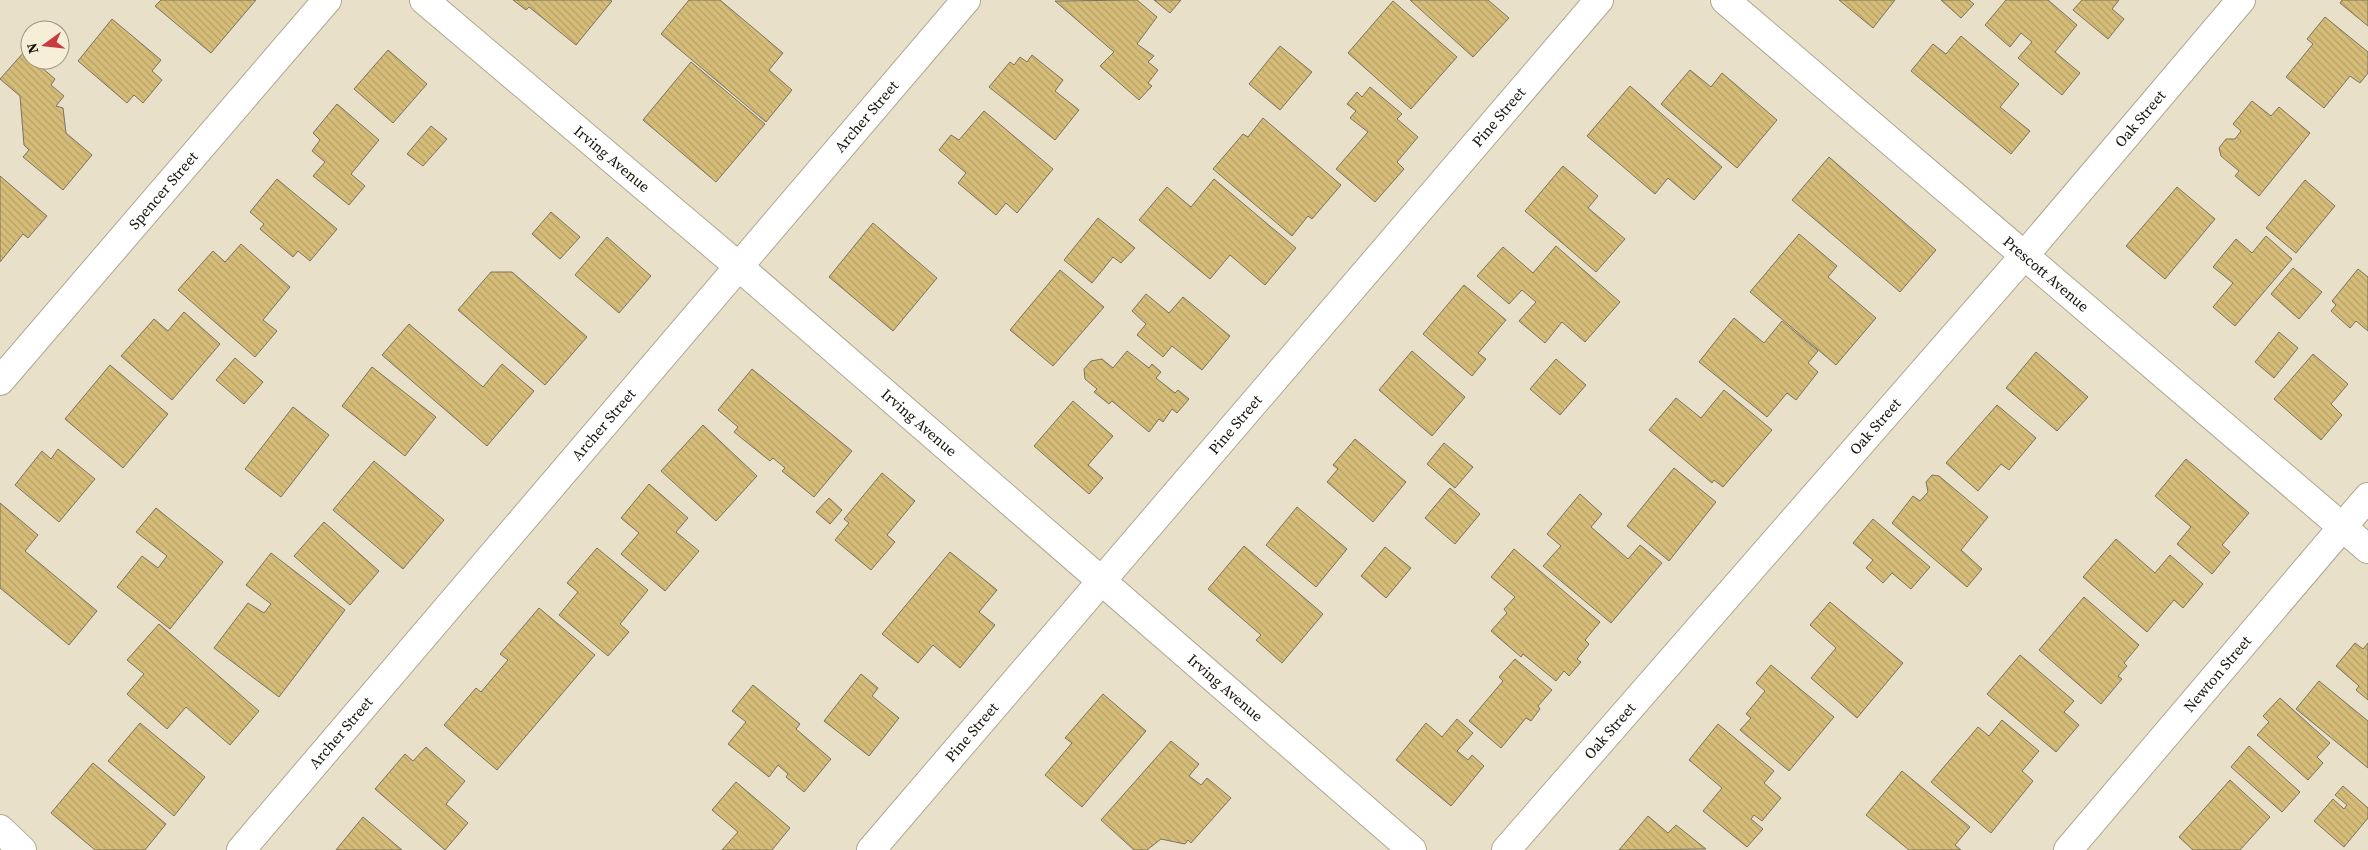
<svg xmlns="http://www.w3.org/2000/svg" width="2368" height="850" viewBox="0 0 2368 850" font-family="'Source Serif 4',serif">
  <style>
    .building { fill: url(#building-back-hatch); stroke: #7a735f }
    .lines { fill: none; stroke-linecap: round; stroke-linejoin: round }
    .minor-casing { stroke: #afa792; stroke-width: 30 }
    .major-casing { stroke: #afa792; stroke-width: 30 }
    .minor { stroke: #fff; stroke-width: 28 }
    .major { stroke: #fff; stroke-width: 28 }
    .labels { text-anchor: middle; stroke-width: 4.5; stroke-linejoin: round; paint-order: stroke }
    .street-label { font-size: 15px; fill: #16130c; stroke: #f6eed7 }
  </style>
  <defs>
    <pattern id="building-back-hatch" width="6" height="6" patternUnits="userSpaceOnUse" patternTransform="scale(1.25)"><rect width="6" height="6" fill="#d5bc78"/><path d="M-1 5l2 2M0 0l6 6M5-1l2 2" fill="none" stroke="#b6a167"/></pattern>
  </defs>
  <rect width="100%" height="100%" fill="#e9e0ca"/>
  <g class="building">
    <polygon points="161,0 256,0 211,53 155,6"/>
    <polygon points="513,0 610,0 612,1 576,45 529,7 526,10"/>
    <polygon points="689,0 720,0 783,53 769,70 792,90 766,122 661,34"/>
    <polygon points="1137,0 1157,17 1137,44 1154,56 1148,62 1158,70 1148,83 1152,86 1139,100 1100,66 1114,52 1055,1"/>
    <polygon points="1154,0 1181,0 1170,13"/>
    <polygon points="1410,0 1488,0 1509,18 1473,57"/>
    <polygon points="1839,0 1895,0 1873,28"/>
    <polygon points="1941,0 1969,0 1974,4 1961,18"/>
    <polygon points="2006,0 2048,0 2077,25 2055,52 2080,73 2062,95 2018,58 2032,42 2021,33 2010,47 1985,25"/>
    <polygon points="2082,0 2119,0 2112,9 2124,19 2108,39 2073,10"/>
    <polygon points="2342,0 2368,0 2368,26 2340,3"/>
    <polygon points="1393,1 1457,57 1411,109 1348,53"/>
    <polygon points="2325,17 2368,52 2368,73 2360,83 2350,76 2324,108 2286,77 2313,44 2307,39"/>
    <polygon points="112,19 161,60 152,71 162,80 143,103 134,95 127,103 78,61"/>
    <polygon points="1961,36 2019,84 2000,107 2030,131 2011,154 1911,71 1933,44 1946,54"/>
    <polygon points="1280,46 1312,72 1280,110 1249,84"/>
    <polygon points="388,50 427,84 393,123 354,89"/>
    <polygon points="24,52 30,60 33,60 55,79 51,85 64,96 56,106 63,108 66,133 92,155 63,190 23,157 29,150 24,145 20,96 0,79"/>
    <polygon points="1032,55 1063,80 1055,91 1079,110 1055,140 989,87 1010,62 1014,65 1020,57 1027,62"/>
    <polygon points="691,62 765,124 716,182 643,120"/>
    <polygon points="1690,70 1711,87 1722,73 1777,120 1737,168 1661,104"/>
    <polygon points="1630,86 1722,167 1694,200 1668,178 1655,194 1587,136"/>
    <polygon points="1370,87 1402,114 1397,119 1418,137 1397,162 1404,169 1375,202 1336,169 1368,132 1350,118 1356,111 1347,104 1357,92 1362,97"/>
    <polygon points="2252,101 2271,116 2279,107 2310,133 2259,196 2235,176 2239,171 2221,156 2219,148 2226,139 2235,139 2241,131 2233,124"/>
    <polygon points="337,104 379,140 351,174 365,186 349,205 313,176 325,162 312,151 320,140 313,133"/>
    <polygon points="984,111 1053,169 1017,213 1006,203 996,215 958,183 966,173 939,150 951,135 959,140"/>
    <polygon points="1263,118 1341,185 1312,219 1308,216 1292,236 1213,169 1243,134 1248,137"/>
    <polygon points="431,126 447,139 423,166 407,154"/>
    <polygon points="1829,157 1936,250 1900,292 1792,200"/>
    <polygon points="1563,166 1598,196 1588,208 1625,239 1596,272 1525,211"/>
    <polygon points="0,176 47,216 28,238 23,234 0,262"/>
    <polygon points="277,179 337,229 310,261 298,251 293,257 260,229 264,224 250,212"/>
    <polygon points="1214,179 1296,248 1265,285 1230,255 1210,279 1139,220 1167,187 1191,207"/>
    <polygon points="2305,180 2335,206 2296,253 2266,228"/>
    <polygon points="2177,187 2215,219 2165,279 2126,246"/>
    <polygon points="551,212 580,237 560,259 532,234"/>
    <polygon points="1098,218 1135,248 1121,263 1113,257 1092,283 1064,260"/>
    <polygon points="873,223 937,278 893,331 829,277"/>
    <polygon points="1799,234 1837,266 1828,277 1876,318 1836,365 1750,292"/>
    <polygon points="2266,236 2292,259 2235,326 2213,307 2233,283 2213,267 2236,239 2252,253"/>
    <polygon points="607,237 651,276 619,313 575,275"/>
    <polygon points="241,244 290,287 263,320 277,331 255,357 178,290 213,251 225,262"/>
    <polygon points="1556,246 1620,302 1585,342 1562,322 1545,343 1519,321 1536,302 1522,290 1509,304 1477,276 1503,247 1533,273"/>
    <polygon points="2293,268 2322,292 2299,319 2271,294"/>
    <polygon points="2358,269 2368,277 2368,331 2356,321 2350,328 2331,311 2336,305 2332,301"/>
    <polygon points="1060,270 1104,307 1053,366 1010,330"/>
    <polygon points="491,272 512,272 587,337 545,385 458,310"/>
    <polygon points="1464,285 1506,320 1478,353 1486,359 1472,376 1423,334"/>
    <polygon points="1146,294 1169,313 1183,297 1230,336 1202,370 1172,346 1163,357 1137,335 1146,324 1132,311"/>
    <polygon points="184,312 220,344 172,400 121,356 154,319 168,331"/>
    <polygon points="1734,318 1764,343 1782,321 1818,351 1808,363 1818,372 1796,400 1787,393 1767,417 1699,362"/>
    <polygon points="409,324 483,387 502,364 534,391 487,446 382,355"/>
    <polygon points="2279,332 2298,348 2274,378 2255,362"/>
    <polygon points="1127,351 1149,368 1152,364 1161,372 1156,378 1175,393 1178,390 1189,399 1177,413 1172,409 1163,422 1159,419 1149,432 1112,401 1109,404 1094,392 1097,389 1085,379 1084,369 1091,361 1102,359 1113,368"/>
    <polygon points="1412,351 1465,397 1432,436 1379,390"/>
    <polygon points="2036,352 2088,397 2057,431 2006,388"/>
    <polygon points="2313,354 2348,384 2331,404 2342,415 2321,440 2274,399"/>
    <polygon points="235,358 263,382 244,404 216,380"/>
    <polygon points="1556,359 1586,385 1560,415 1530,389"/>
    <polygon points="110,365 168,414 123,468 65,419"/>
    <polygon points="372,367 436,417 405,456 342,406"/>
    <polygon points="752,369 852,451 814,497 782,471 785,468 773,458 770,461 734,432 738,427 718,410"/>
    <polygon points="1724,390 1772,430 1723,487 1714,480 1712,483 1649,430 1676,398 1701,418"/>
    <polygon points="1073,401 1113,436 1088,465 1103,478 1089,494 1034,446"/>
    <polygon points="1997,405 2036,438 2009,470 2001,464 1978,491 1946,463"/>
    <polygon points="293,407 329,435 281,497 245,469"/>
    <polygon points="703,425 757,476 716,521 661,471"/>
    <polygon points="1355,439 1406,482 1373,522 1327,482 1338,469 1333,465"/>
    <polygon points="1444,443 1473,467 1455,488 1427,464"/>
    <polygon points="58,449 95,479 59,522 15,485 42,451 51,459"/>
    <polygon points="2186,459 2249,513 2222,545 2230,552 2212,574 2177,544 2191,527 2155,496"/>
    <polygon points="374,461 444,520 403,569 333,510"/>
    <polygon points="1674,468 1716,502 1669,561 1627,526"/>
    <polygon points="882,473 915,501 887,535 895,542 871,570 835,540 849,523 844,519"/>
    <polygon points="1932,475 1939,476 1988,517 1961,550 1982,569 1967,587 1892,523 1913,496 1920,501 1928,492 1926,482"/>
    <polygon points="649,484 688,518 676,532 699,551 665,591 621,554 639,533 621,518"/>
    <polygon points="1450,488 1480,514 1455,544 1425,518"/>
    <polygon points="1580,494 1602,514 1591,527 1628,559 1640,545 1662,563 1611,623 1543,566 1561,546 1547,534"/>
    <polygon points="829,498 842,510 830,524 816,512"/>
    <polygon points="0,503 38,535 25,551 97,611 69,645 0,588"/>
    <polygon points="1297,507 1347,549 1316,587 1266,545"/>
    <polygon points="156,508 223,562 170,629 117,587 142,556 158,568 167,556 136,532"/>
    <polygon points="1873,519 1930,567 1911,589 1892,573 1883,583 1866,568 1873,560 1853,543"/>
    <polygon points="324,522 379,571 350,605 294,556"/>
    <polygon points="2116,539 2155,573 2170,555 2203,584 2183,608 2174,600 2147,632 2083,577"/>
    <polygon points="1244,546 1323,614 1282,663 1256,640 1261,635 1208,589"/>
    <polygon points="1385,547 1411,568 1386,598 1361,576"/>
    <polygon points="597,548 648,590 620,624 629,632 608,656 559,615 578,592 567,583"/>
    <polygon points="1514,549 1600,622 1585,640 1589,644 1577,659 1581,662 1569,676 1564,671 1556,681 1523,654 1521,657 1491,631 1507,613 1504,609 1515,597 1491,577"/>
    <polygon points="950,552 997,590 979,612 995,625 960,668 933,645 918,663 882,634"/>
    <polygon points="271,553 345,610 279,697 214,648 248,603 264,613 271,604 246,585"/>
    <polygon points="2084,597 2139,645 2124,663 2127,666 2118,676 2122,679 2101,704 2039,650"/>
    <polygon points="1830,602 1903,663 1857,718 1811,678 1836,648 1810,625"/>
    <polygon points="539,608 595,655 497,770 444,725 476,688 481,692 508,660 500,654"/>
    <polygon points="159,624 259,711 230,745 186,707 167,729 127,694 144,674 127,660"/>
    <polygon points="2355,643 2363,649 2368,643 2368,700 2356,690 2359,686 2336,666"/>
    <polygon points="2020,655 2074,701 2064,712 2079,725 2056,752 1987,694"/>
    <polygon points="1515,659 1552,690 1538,706 1540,709 1531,721 1526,718 1501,748 1469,721 1503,681 1499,677"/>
    <polygon points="1771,665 1834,717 1789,771 1740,730 1751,718 1746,714 1765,691 1756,683"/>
    <polygon points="861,674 878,688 872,696 899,718 869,756 824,721"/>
    <polygon points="2319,681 2368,721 2368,768 2296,709"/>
    <polygon points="753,685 800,724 796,729 831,759 804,792 786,777 788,774 778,765 769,777 728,744 746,722 732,711"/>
    <polygon points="1103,694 1146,731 1082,807 1045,775 1072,743 1065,738"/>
    <polygon points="2280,698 2330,743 2317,757 2323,763 2308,780 2257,735 2269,722 2263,716"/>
    <polygon points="1457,719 1473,733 1457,751 1468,760 1472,755 1484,766 1451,806 1396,760 1426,723 1442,737"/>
    <polygon points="2002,720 2039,751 2022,771 2033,781 1991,833 1931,782 1978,727 1989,736"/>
    <polygon points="140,723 205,777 174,816 108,761"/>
    <polygon points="1718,724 1774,771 1764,783 1781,798 1762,821 1754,815 1751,819 1763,829 1747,847 1703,811 1722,788 1689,760"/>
    <polygon points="1171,741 1199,764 1189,776 1201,785 1207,778 1231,798 1191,843 1188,840 1185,844 1161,839 1147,850 1134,850 1101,820"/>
    <polygon points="2249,746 2300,792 2282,812 2231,767"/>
    <polygon points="426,747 465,781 446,804 468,823 445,850 375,789 405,754 413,761"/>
    <polygon points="93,763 166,824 145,850 95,850 51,813"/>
    <polygon points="1902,771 1970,827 1955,845 1961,850 1909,850 1866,815"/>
    <polygon points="2230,780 2270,817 2240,850 2193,850 2179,837"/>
    <polygon points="736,782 790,828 772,850 722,850 738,832 712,810"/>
    <polygon points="2343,786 2368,808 2368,818 2344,847 2314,821 2333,799 2344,809 2347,805 2335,795"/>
    <polygon points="1648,816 1668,833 1676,825 1706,849 1619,850"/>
    <polygon points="363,817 402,850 336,850"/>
  </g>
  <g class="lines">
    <g class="minor-casing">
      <g id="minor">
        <path id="s1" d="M424 0 737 265 1412 850"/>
        <path id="s2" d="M1725 0 2368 549"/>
        <path id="s3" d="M0 381 327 0"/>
        <path id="s4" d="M241 850 966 0"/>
        <path id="s5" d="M871 850 1599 0"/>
        <path id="s6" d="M1506 850 2024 256 2241 0"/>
        <path id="s7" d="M2068 850 2368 497"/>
      </g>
    </g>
    <g class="major-casing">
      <polyline id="major" points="0,829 22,850"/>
    </g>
    <use href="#minor" class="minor"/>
    <use href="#major" class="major"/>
  </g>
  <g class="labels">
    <g class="street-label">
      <text dy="5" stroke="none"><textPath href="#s4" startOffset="964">Archer Street</textPath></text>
      <text dy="5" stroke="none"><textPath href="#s5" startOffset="965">Pine Street</textPath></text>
      <text dy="5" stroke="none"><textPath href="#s6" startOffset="968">Oak Street</textPath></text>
      <text dy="5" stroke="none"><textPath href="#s1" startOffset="246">Irving Avenue</textPath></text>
      <text dy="5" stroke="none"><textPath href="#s3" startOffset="251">Spencer Street</textPath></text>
      <text dy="5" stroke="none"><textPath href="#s2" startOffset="422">Prescott Avenue</textPath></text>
      <text dy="5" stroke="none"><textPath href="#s1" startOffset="651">Irving Avenue</textPath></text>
      <text dy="5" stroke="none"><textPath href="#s4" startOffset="559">Archer Street</textPath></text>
      <text dy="5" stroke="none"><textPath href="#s5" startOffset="560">Pine Street</textPath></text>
      <text dy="5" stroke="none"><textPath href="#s6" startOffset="562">Oak Street</textPath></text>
      <text dy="5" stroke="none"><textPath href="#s7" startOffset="231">Newton Street</textPath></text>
      <text dy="5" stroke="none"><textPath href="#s1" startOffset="1056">Irving Avenue</textPath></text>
      <text dy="5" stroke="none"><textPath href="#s6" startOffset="158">Oak Street</textPath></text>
      <text dy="5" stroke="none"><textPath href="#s4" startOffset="154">Archer Street</textPath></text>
      <text dy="5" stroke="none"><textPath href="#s5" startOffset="155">Pine Street</textPath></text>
    </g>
  </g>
  <g transform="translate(45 45) rotate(255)"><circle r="24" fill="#f6eed7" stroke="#9c9686"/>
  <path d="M0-4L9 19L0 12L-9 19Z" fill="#ca3b3e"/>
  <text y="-8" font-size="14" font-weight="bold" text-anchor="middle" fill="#16130c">N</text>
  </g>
</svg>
